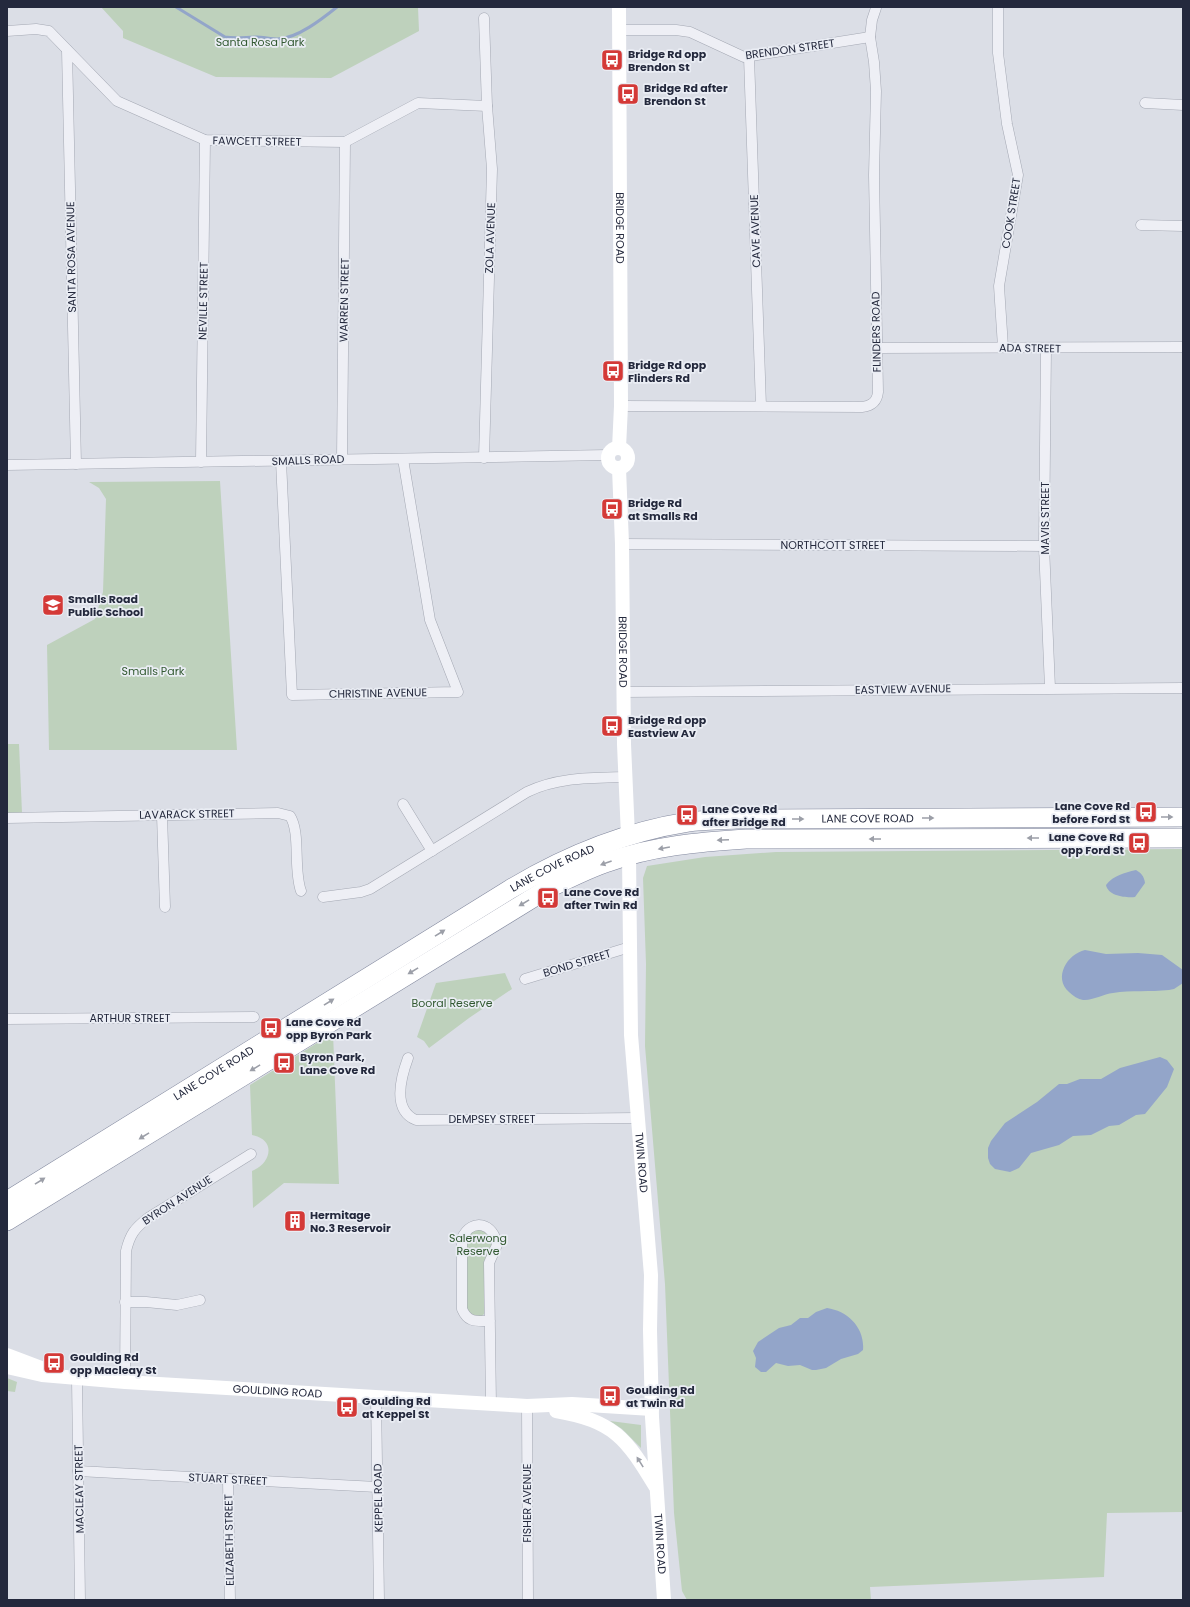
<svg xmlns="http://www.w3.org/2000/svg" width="1190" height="1607" viewBox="0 0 1190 1607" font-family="Poppins,sans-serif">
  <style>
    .green { fill: #bed1bc }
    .water { fill: #93a5c9 }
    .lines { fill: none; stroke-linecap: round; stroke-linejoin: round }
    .stream { stroke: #93a5c9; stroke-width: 3 }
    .street-casing { stroke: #a4a8b3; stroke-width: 11 }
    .highway-casing { stroke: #82889e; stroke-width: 20 }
    .street { stroke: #eeeff5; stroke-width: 10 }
    .secondary { stroke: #fff; stroke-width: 14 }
    .highway { stroke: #fff; stroke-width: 19 }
    .oneway { fill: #9c9fa8 }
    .labels { text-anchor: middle; stroke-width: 3.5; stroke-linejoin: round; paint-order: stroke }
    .park-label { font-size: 11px; fill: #325931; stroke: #eaedf4 }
    .street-label { font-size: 11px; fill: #24293d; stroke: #eaedf4 }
    .poi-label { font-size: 11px; font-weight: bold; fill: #24293d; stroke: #eaedf4; text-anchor: start }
  </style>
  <rect width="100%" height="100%" fill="#dbdee6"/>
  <g class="green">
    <polygon points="101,7 418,7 419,31 331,78 216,77 123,38 123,31"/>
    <polygon points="220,481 237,750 49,750 47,645 95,619 103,592 106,499 99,488 89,482"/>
    <polygon points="7,744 19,744 22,813 7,813"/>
    <polygon points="1183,849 1183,1512 1107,1513 1104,1577 870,1587 871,1600 687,1600 682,1591 674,1513 665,1284 645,1046 646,964 643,878 647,866 705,857 776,852"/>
    <polygon points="505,973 512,989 469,1018 429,1048 424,1041 417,1037 436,983"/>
    <path d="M333 1033 339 1184 284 1183 253 1208 252 1171C272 1163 276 1139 252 1135L250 1085Z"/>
    <path d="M477 1229 487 1232 492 1243 486 1312 482 1316C474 1317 472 1316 467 1310L465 1243 470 1233Z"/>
    <polygon points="7,1378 17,1382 15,1392 7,1391"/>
    <polygon points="610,1421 641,1425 641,1448 622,1429"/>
  </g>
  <g class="water">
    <path d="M1136 870C1141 873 1144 876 1145 883L1135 897C1126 898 1108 896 1106 885 1114 875 1124 873 1136 870Z"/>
    <path d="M1085 950 1106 954 1138 953 1162 955 1183 970V983L1174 989 1169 990C1150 992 1131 990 1113 993 1103 994 1092 1001 1083 1000 1078 999 1073 996 1069 992 1053 978 1067 954 1085 950Z"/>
    <polygon points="1160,1057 1167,1060 1174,1069 1167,1087 1145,1114 1136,1115 1119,1125 1109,1126 1091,1135 1073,1136 1059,1145 1031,1153 1019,1168 1010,1172 995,1169 990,1164 988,1158 988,1148 991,1141 1005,1123 1037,1102 1059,1084 1067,1084 1080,1079 1101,1079 1120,1068"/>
    <path d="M827 1308C848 1311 865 1328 863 1350L858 1354 841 1359 826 1368 816 1370H812L800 1365 788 1366 776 1363 766 1372H761L755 1367 756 1358 753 1351 758 1342 779 1328 791 1325 800 1318H808L816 1312Z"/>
  </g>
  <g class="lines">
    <path class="stream" d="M176 7 225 37C236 39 246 37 256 37 263 37 271 39 278 39 298 38 322 19 337 7"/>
    <g class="street-casing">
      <g id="street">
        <polyline points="998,7 998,53 1007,124 1018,175 999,286 1003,347"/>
        <polyline points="484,18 487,106 492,169 484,458"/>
        <polyline points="619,30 676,30 690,32 744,57 870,37"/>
        <polyline points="7,31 36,29 49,31 117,101 205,140 345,142 418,103 487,106"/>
        <polyline points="67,50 76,464"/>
        <polyline points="749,57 761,406"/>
        <polyline points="1145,103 1183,105"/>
        <polyline points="1141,225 1183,226"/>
        <polyline points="877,348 1183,347"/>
        <polyline points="1046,348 1044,546 1050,688"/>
        <path d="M621 406 862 407C871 406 877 402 878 392L874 175 876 91 874 62 870 37 872 20 876 8"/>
        <polyline points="342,459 345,142"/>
        <polyline points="281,461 292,695 458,692 430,620 403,459"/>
        <polyline points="201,462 205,140"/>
        <polyline points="7,465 608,455"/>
        <polyline points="622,544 1044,546"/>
        <polyline points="623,692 1183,688"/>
        <polyline points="403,804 432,851"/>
        <polyline points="162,815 165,907"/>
        <path d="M7 818 278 813 290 816C301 833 293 869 301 891"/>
        <path d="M323 897 361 892 370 889 527 792C558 777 591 778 626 777"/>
        <polyline points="525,979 630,947"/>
        <polyline points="7,1019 254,1017"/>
        <path d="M408 1058C401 1077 392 1110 416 1120L637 1118"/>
        <polyline points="125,1302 146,1302 177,1305 200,1300"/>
        <path d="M490 1321C476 1321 468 1323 462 1309V1238C472 1217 494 1223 497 1245L489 1263 491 1404"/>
        <polyline points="77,1379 80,1600"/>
        <path d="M125 1382 126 1251C130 1234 135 1228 148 1218L251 1154"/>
        <polyline points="376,1397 379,1600"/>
        <polyline points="527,1406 528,1600"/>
        <polyline points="78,1471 377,1487"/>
        <polyline points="228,1480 230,1600"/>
      </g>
    </g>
    <g class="highway-casing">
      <g id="highway">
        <path id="s5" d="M7 1201 509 890C564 857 624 832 688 822 703 820 720 820 736 819L1183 817"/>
        <path d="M7 1221 549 888C568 879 587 869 608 862 652 846 700 842 746 839L1183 838"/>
      </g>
    </g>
    <use href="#street" class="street"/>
    <g class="secondary">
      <path id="s1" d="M619 7 621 406 619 448"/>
      <circle cx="618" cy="458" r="10"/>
      <path id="s2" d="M619 468 622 544 624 744 628 836"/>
      <path id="s3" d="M629 855 631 1035 651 1275 650 1330 652 1417 664 1600"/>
      <polyline points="7,1355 44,1369"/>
      <path id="s4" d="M7 1367 42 1375 125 1382 527 1406 572 1404 652 1409"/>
      <path d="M556 1411C614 1421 626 1438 655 1486"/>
    </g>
    <use href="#highway" class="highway"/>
  </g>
  <defs><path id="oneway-solid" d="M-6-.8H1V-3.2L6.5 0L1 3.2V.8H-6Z"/></defs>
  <g class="oneway">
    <use href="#oneway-solid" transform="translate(1167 817)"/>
    <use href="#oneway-solid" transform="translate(928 818)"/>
    <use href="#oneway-solid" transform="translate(798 819)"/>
    <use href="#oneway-solid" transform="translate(1033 838) rotate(180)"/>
    <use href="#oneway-solid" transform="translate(875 839) rotate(180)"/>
    <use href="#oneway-solid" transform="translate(723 840) rotate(177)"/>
    <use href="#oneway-solid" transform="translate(664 848) rotate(170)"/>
    <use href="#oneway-solid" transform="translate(606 863) rotate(160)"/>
    <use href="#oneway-solid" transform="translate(524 903) rotate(149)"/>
    <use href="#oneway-solid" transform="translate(440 933) rotate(-32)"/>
    <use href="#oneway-solid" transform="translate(413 971) rotate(149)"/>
    <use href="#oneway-solid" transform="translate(329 1002) rotate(-32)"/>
    <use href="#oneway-solid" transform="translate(255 1068) rotate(149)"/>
    <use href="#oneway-solid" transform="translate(144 1136) rotate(148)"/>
    <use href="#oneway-solid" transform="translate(40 1181) rotate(-32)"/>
    <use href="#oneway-solid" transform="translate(640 1462) rotate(-122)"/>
  </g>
  <defs>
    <g id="bus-square" transform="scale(1.15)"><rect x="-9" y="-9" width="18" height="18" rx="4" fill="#d43937" stroke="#eaedf4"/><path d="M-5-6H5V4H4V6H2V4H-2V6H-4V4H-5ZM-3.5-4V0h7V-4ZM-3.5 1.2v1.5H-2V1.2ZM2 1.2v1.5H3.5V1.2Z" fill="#fff"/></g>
    <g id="school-square" transform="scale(1.15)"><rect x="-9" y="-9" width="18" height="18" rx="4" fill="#d43937" stroke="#eaedf4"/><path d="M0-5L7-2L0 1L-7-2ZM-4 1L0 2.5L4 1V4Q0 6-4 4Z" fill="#fff"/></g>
    <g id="building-square" transform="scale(1.15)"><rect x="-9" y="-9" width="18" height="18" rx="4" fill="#d43937" stroke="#eaedf4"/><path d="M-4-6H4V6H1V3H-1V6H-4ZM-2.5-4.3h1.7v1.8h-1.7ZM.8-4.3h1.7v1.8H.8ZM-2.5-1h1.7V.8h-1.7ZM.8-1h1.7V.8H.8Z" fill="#fff"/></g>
  </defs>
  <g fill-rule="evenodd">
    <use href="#bus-square" x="612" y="60"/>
    <use href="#bus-square" x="628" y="94"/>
    <use href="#bus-square" x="613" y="371"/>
    <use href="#bus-square" x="612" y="509"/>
    <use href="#school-square" x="53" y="605"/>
    <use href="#bus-square" x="612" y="726"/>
    <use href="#bus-square" x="1146" y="812"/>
    <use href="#bus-square" x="687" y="815"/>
    <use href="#bus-square" x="1139" y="843"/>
    <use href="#bus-square" x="548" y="898"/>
    <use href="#bus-square" x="271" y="1028"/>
    <use href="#bus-square" x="284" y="1063"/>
    <use href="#building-square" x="295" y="1221"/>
    <use href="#bus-square" x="54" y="1363"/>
    <use href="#bus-square" x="610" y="1396"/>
    <use href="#bus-square" x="347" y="1407"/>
  </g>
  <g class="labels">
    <g class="park-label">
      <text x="260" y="46">Santa Rosa Park</text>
      <text x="153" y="675">Smalls Park</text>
      <text x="452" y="1007">Booral Reserve</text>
      <text x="478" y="1242">Salerwong<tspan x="478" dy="13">Reserve</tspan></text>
    </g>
    <g class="street-label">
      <text transform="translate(790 49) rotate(-8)" y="4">BRENDON STREET</text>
      <text transform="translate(257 141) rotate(1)" y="4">FAWCETT STREET</text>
      <text transform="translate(1011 213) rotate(-81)" y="4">COOK STREET</text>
      <text dy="4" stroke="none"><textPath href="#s1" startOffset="221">BRIDGE ROAD</textPath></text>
      <text transform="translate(755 231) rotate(-92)" y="4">CAVE AVENUE</text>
      <text transform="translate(490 238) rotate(-88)" y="4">ZOLA AVENUE</text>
      <text transform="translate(71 257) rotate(-91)" y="4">SANTA ROSA AVENUE</text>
      <text transform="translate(344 300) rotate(-89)" y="4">WARREN STREET</text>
      <text transform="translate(203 301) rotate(-89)" y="4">NEVILLE STREET</text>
      <text transform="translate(876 332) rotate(-91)" y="4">FLINDERS ROAD</text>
      <text transform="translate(1030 348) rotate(1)" y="4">ADA STREET</text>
      <text transform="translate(308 460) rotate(-2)" y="4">SMALLS ROAD</text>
      <text transform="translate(1045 518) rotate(-90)" y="4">MAVIS STREET</text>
      <text x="833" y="549">NORTHCOTT STREET</text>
      <text dy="4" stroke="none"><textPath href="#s2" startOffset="184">BRIDGE ROAD</textPath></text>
      <text transform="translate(903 689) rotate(-1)" y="4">EASTVIEW AVENUE</text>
      <text transform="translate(378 693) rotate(-1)" y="4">CHRISTINE AVENUE</text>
      <text transform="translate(187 814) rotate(-1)" y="4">LAVARACK STREET</text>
      <text dy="4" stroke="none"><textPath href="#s5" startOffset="963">LANE COVE ROAD</textPath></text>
      <text dy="4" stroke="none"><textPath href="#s5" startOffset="639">LANE COVE ROAD</textPath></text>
      <text transform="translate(577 963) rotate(-17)" y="4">BOND STREET</text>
      <text x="130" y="1022">ARTHUR STREET</text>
      <text dy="4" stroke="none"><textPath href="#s5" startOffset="243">LANE COVE ROAD</textPath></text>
      <text x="492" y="1123">DEMPSEY STREET</text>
      <text dy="4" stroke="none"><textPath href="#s3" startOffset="308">TWIN ROAD</textPath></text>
      <text transform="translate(177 1200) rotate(-33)" y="4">BYRON AVENUE</text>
      <text dy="4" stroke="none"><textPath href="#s4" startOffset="272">GOULDING ROAD</textPath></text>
      <text transform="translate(228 1479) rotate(3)" y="4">STUART STREET</text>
      <text transform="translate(79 1489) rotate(-91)" y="4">MACLEAY STREET</text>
      <text transform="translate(378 1498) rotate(-91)" y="4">KEPPEL ROAD</text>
      <text transform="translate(527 1503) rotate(-90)" y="4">FISHER AVENUE</text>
      <text transform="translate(229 1540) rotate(-91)" y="4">ELIZABETH STREET</text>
      <text dy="4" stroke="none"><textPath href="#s3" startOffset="690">TWIN ROAD</textPath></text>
    </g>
    <g class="poi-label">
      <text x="628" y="58">Bridge Rd opp<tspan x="628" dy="13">Brendon St</tspan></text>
      <text x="644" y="92">Bridge Rd after<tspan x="644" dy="13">Brendon St</tspan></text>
      <text x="628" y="369">Bridge Rd opp<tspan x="628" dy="13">Flinders Rd</tspan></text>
      <text x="628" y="507">Bridge Rd<tspan x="628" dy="13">at Smalls Rd</tspan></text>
      <text x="68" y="603">Smalls Road<tspan x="68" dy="13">Public School</tspan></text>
      <text x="628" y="724">Bridge Rd opp<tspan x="628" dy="13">Eastview Av</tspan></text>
      <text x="1130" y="810" text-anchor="end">Lane Cove Rd<tspan x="1130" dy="13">before Ford St</tspan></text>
      <text x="702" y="813">Lane Cove Rd<tspan x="702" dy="13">after Bridge Rd</tspan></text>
      <text x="1124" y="841" text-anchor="end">Lane Cove Rd<tspan x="1124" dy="13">opp Ford St</tspan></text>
      <text x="564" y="896">Lane Cove Rd<tspan x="564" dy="13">after Twin Rd</tspan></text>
      <text x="286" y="1026">Lane Cove Rd<tspan x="286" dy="13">opp Byron Park</tspan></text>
      <text x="300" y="1061">Byron Park,<tspan x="300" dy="13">Lane Cove Rd</tspan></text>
      <text x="310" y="1219">Hermitage<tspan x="310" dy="13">No.3 Reservoir</tspan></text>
      <text x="70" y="1361">Goulding Rd<tspan x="70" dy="13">opp Macleay St</tspan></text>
      <text x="626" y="1394">Goulding Rd<tspan x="626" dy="13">at Twin Rd</tspan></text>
      <text x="362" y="1405">Goulding Rd<tspan x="362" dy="13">at Keppel St</tspan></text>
    </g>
  </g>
  <rect width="1190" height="1607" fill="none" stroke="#24293d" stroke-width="16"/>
</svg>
